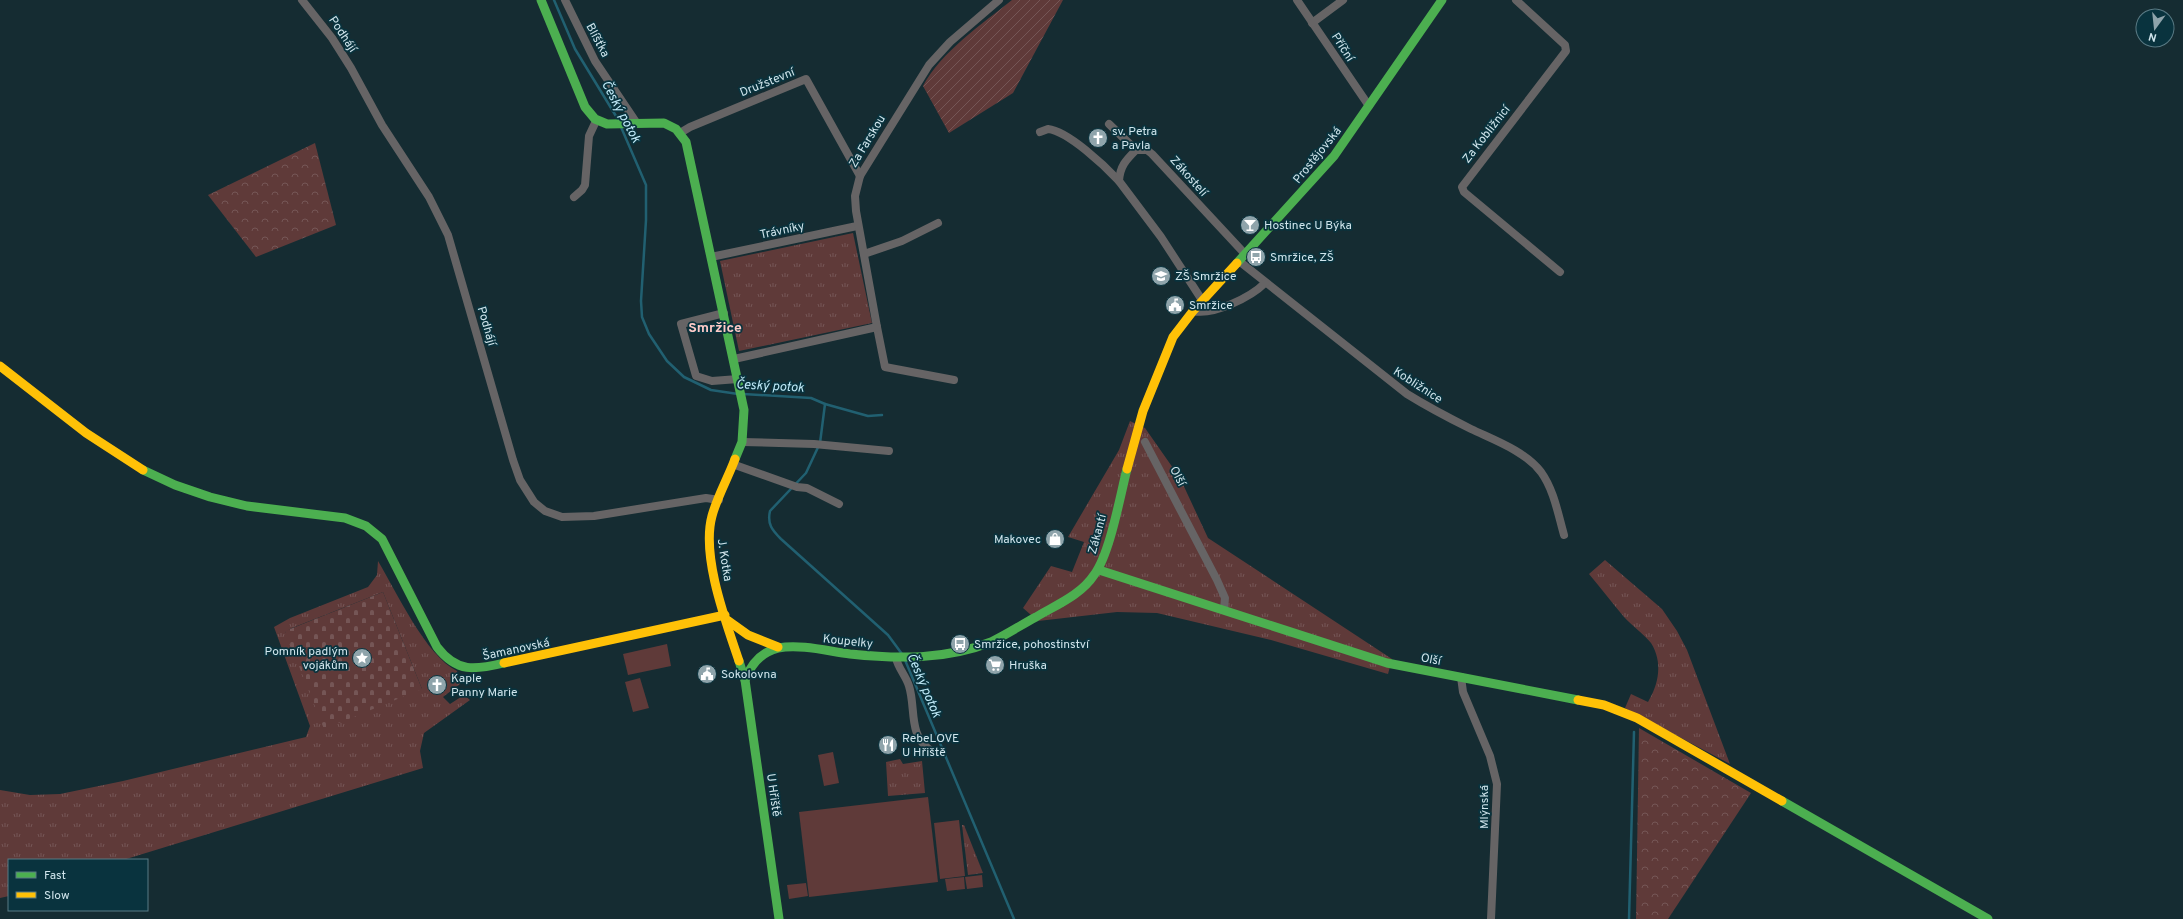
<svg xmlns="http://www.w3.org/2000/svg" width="2183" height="919" viewBox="0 0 2183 919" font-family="Overpass,sans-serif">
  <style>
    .grass { fill: url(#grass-tufts); fill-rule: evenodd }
    .forest { fill: url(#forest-crowns) }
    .cemetery { fill: url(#cemetery-stones) }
    .garden { fill: url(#garden-furrows) }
    .pitch { fill: #5f3a39 }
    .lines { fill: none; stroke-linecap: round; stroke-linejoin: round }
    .stream { stroke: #216071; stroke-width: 2.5 }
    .street { stroke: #666465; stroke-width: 8 }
    .fast { stroke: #4caf50; stroke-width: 9 }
    .slow { stroke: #ffc107; stroke-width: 9 }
    .labels { text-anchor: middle; stroke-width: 3.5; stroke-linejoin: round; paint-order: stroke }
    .street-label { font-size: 12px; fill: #d0e5ec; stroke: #09333e }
    .poi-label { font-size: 12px; fill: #d0e5ec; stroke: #09333e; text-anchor: start }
    .water-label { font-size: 13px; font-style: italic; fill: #c2ecfa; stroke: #09333e }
    .quarter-label { font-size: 14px; font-weight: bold; fill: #fecac7; stroke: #09333e }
  </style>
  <defs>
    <pattern id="grass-tufts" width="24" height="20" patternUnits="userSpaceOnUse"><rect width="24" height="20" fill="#5f3a39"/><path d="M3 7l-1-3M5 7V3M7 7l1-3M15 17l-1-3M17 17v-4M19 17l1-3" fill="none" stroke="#755656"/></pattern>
    <pattern id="forest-crowns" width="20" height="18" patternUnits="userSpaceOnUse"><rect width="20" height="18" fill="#5f3a39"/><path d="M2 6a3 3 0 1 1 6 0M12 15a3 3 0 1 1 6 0" fill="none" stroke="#755656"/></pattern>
    <pattern id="cemetery-stones" width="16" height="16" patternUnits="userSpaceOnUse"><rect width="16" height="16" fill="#5f3a39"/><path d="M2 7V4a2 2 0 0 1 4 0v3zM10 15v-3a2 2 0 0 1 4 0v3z" fill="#755656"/></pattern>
    <pattern id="garden-furrows" width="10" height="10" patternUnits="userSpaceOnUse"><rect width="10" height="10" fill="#5f3a39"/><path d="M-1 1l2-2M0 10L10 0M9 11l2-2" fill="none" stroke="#755656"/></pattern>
  </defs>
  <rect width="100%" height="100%" fill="#152c32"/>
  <g class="grass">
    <polygon points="853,233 872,323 739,351 720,261"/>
    <polygon points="1130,421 1145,428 1180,478 1208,538 1392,659 1388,674 1271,640 1157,613 1117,612 1038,621 1023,608 1051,566 1072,572 1084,542 1068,537 1119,450"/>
    <path d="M1605 560 1662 609 1677 631 1687 650 1730 764 1625 708 1631 694 1648 702C1659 684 1663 662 1651 643 1644 634 1632 626 1624 617 1612 603 1601 588 1589 574Z"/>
    <path d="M378 561C396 591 426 656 457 671L460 684 443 697 450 704 464 695 470 700 424 733 420 751 423 768 123 860H9V896L0 898V790L30 795 60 794 123 781 306 737 310 726 274 627 290 618 368 587 377 575ZM383 592 422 689 285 632 292 628Z"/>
    <polygon points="900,759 903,764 922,761 925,793 888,796 886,762"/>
    <polygon points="962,825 964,825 983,873 968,875"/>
  </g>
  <g class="forest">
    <polygon points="315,143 336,225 256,257 208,195"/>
    <polygon points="1639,728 1751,793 1668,919 1636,919"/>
  </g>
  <polygon class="cemetery" points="383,592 422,689 324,729 285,631"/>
  <path class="garden" d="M1012 0H1063L1013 93 949 133 923 86C941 52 982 24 1012 0Z"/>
  <g class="pitch">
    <polygon points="667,644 671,666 628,675 623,654"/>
    <polygon points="640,678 649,708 633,712 625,682"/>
    <polygon points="833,752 839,783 824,786 818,755"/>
    <polygon points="928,797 938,882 809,897 799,812"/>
    <polygon points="959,820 965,876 940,879 934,823"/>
    <polygon points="982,875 983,887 967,889 965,877"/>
    <polygon points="964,877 965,889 947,891 945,879"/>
    <polygon points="806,883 808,896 789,899 787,885"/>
  </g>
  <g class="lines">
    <g class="stream">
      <polyline points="554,0 575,49 619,121"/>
      <polyline points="621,127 646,185 646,220 641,301 642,317 649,334 667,361 684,377 711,390 738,394"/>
      <path d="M743 394 811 398 825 404 820 443 806 473 770 511C767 524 772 530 781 539L888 635 902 654"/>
      <polyline points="825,404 868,416 882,415"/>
      <polyline points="905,660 1014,919"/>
      <polyline points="1629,919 1634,732"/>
    </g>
    <g class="street">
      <polyline points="302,0 332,38 351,68 382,125 429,197 448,235 513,460 520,480 534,502 545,511 562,517 594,516 706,498 719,500"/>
      <polyline points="565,0 595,61 636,122"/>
      <polyline points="1297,0 1369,106"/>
      <polyline points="1516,0 1565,45 1566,51 1462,187 1464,192 1560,272"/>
      <polyline points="1312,23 1343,0"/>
      <polyline points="1109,124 1136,150"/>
      <path d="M1040 132 1048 129C1068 131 1105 166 1119 181"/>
      <polyline points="680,133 690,127 806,79 860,176"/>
      <polyline points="574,197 582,190 585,185 589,136 596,121"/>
      <polyline points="864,254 902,241 938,223"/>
      <polyline points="711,257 857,226"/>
      <path d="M1239 261 1407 394C1428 407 1449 418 1471 429 1494 440 1525 451 1541 472 1554 490 1558 514 1564 535"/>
      <path d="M1202 300 1161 237 1119 181C1120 166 1126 160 1136 150H1147L1152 154 1245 254"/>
      <path d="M1193 311C1213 316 1251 297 1265 283"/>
      <polyline points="724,313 681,324 696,376 712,381 738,379"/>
      <polyline points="877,327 885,367 954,380"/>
      <polyline points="734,359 877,327 856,211 855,196 860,176 929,65 950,42 999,0"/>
      <polyline points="742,442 814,444 889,451"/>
      <polyline points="1145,442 1217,580 1225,598 1224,609"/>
      <polyline points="735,465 797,487 807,488 839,504"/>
      <path d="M896 658C898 668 906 676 909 686 916 708 908 735 930 750"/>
      <polyline points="1461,677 1463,692 1490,756 1497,784 1491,919"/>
    </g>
    <g class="fast">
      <polyline points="541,0 585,107 595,119 607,124 664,123 676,129 686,142 744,410 742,442 735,459"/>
      <polyline points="1237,263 1334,156 1442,0"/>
      <path d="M143 470 175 485 210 497 247 506 345 518 366 526 382 539 437 647C457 673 475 670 504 663"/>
      <polyline points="1099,570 1387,663 1578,700"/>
      <polyline points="739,661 745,680 779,919"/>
      <path d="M745 680C751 664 761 652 778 648 801 644 827 651 850 654 897 659 946 660 991 642 1006 635 1021 625 1036 617 1056 605 1081 595 1094 575 1110 554 1120 496 1127 469"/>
      <polyline points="1782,801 1988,919"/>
    </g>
    <g class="slow">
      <polyline points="0,366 86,433 143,470"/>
      <path d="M735 459C728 478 717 497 712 516 701 556 726 622 739 661"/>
      <polyline points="1127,469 1143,411 1173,337 1193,311 1237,263"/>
      <polyline points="727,620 748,635 778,647"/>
      <polyline points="504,663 725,615"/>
      <polyline points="1578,700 1604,705 1637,718 1782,801"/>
    </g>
  </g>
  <defs>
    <g id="church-disc" transform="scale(1)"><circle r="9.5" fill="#8fa4ab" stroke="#09333e"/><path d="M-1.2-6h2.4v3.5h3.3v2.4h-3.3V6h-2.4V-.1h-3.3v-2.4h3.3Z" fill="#fff"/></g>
    <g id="bar-disc" transform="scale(1)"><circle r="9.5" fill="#8fa4ab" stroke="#09333e"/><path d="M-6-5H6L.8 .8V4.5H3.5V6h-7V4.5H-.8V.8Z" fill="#fff"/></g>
    <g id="bus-disc" transform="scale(1)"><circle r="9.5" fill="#8fa4ab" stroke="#09333e"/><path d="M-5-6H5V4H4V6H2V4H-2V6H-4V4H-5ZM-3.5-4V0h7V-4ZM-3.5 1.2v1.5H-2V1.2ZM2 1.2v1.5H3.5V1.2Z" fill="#fff"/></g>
    <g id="school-disc" transform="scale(1)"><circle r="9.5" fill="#8fa4ab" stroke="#09333e"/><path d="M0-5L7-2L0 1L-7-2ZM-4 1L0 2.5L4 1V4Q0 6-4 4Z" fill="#fff"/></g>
    <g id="civic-disc" transform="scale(1)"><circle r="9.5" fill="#8fa4ab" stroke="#09333e"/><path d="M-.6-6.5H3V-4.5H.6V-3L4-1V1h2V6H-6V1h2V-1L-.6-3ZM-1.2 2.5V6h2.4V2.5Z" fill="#fff"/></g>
    <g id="shop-disc" transform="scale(1)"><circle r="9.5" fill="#8fa4ab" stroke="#09333e"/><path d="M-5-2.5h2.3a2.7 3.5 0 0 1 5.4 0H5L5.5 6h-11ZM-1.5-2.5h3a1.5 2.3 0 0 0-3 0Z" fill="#fff"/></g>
    <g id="sight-disc" transform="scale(1)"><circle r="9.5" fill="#8fa4ab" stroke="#09333e"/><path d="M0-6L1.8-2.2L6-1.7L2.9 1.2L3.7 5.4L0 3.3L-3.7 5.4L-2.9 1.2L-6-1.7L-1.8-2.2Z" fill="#fff"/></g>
    <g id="supermarket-disc" transform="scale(1)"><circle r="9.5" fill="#8fa4ab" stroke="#09333e"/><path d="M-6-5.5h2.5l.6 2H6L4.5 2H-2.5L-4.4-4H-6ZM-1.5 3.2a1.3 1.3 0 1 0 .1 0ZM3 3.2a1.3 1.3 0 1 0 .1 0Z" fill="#fff"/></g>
    <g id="restaurant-disc" transform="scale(1)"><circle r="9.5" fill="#8fa4ab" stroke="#09333e"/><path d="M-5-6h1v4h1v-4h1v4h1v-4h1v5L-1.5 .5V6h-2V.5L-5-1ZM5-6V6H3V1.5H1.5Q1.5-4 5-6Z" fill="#fff"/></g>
  </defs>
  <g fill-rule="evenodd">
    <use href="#church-disc" x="1098" y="138"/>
    <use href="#bar-disc" x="1250" y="225"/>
    <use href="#bus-disc" x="1256" y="257"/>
    <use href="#school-disc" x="1161" y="276"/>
    <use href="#civic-disc" x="1175" y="305"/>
    <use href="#shop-disc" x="1055" y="539"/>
    <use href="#bus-disc" x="960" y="644"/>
    <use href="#sight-disc" x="362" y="658"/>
    <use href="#supermarket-disc" x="995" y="665"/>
    <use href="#civic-disc" x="707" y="674"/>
    <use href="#church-disc" x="437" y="685"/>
    <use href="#restaurant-disc" x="888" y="745"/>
  </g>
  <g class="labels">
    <g class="street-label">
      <text transform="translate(343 34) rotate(56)" y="4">Podhájí</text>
      <text transform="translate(598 40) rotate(62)" y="4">Blíšťka</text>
      <text transform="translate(1343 47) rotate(57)" y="4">Příční</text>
      <text transform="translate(767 82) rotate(-22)" y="4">Družstevní</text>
      <text transform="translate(1486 134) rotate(-52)" y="4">Za Kobližnicí</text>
      <text transform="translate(867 141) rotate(-59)" y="4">Za Farskou</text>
      <text transform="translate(1317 155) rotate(-51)" y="4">Prostějovská</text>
      <text transform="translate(1189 176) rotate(48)" y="4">Zákostelí</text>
      <text transform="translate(782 230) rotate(-12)" y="4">Trávníky</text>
      <text transform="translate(487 326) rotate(74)" y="4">Podhájí</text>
      <text transform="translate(1418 385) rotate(33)" y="4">Kobližnice</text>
      <text transform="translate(1178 476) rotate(63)" y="4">Olší</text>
      <text transform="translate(1097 534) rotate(-75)" y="4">Zákantí</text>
      <text transform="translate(725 560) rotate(81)" y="4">J. Kotka</text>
      <text transform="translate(848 641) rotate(6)" y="4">Koupelky</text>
      <text transform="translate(516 649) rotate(-12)" y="4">Šamanovská</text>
      <text transform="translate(1431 659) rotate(11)" y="4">Olší</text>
      <text transform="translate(774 795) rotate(82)" y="4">U Hřiště</text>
      <text transform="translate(1484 807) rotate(-90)" y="4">Mlýnská</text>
    </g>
    <g class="poi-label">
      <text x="1112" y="135">sv. Petra<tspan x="1112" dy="14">a Pavla</tspan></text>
      <text x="1264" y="229">Hostinec U Býka</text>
      <text x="1270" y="261">Smržice, ZŠ</text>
      <text x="1175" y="280">ZŠ Smržice</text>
      <text x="1189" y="309">Smržice</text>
      <text x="1041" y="543" text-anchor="end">Makovec</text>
      <text x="974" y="648">Smržice, pohostinství</text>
      <text x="348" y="655" text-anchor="end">Pomník padlým<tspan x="348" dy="14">vojákům</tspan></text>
      <text x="1009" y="669">Hruška</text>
      <text x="721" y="678">Sokolovna</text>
      <text x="451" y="682">Kaple<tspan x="451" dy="14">Panny Marie</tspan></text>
      <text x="902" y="742">RebeLOVE<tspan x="902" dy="14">U Hřiště</tspan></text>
    </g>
    <g class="water-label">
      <text transform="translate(622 111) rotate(62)" y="5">Český potok</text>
      <text transform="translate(770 385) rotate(3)" y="5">Český potok</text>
      <text transform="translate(925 685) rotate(67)" y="5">Český potok</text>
    </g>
    <g class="quarter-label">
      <text x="715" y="332">Smržice</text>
    </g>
  </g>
  <rect x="8" y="859" width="140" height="52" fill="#09333e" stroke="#597a84"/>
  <rect x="16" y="872" width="20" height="6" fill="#4caf50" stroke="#597a84"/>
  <text x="44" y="879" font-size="12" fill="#d0e5ec">Fast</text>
  <rect x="16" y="892" width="20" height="6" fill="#ffc107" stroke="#597a84"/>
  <text x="44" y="899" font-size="12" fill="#d0e5ec">Slow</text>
  <g transform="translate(2155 28) rotate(195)"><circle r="19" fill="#09333e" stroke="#597a84"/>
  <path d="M0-3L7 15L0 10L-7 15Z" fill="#8fa4ab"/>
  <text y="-6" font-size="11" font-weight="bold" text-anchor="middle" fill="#d0e5ec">N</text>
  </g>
</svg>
